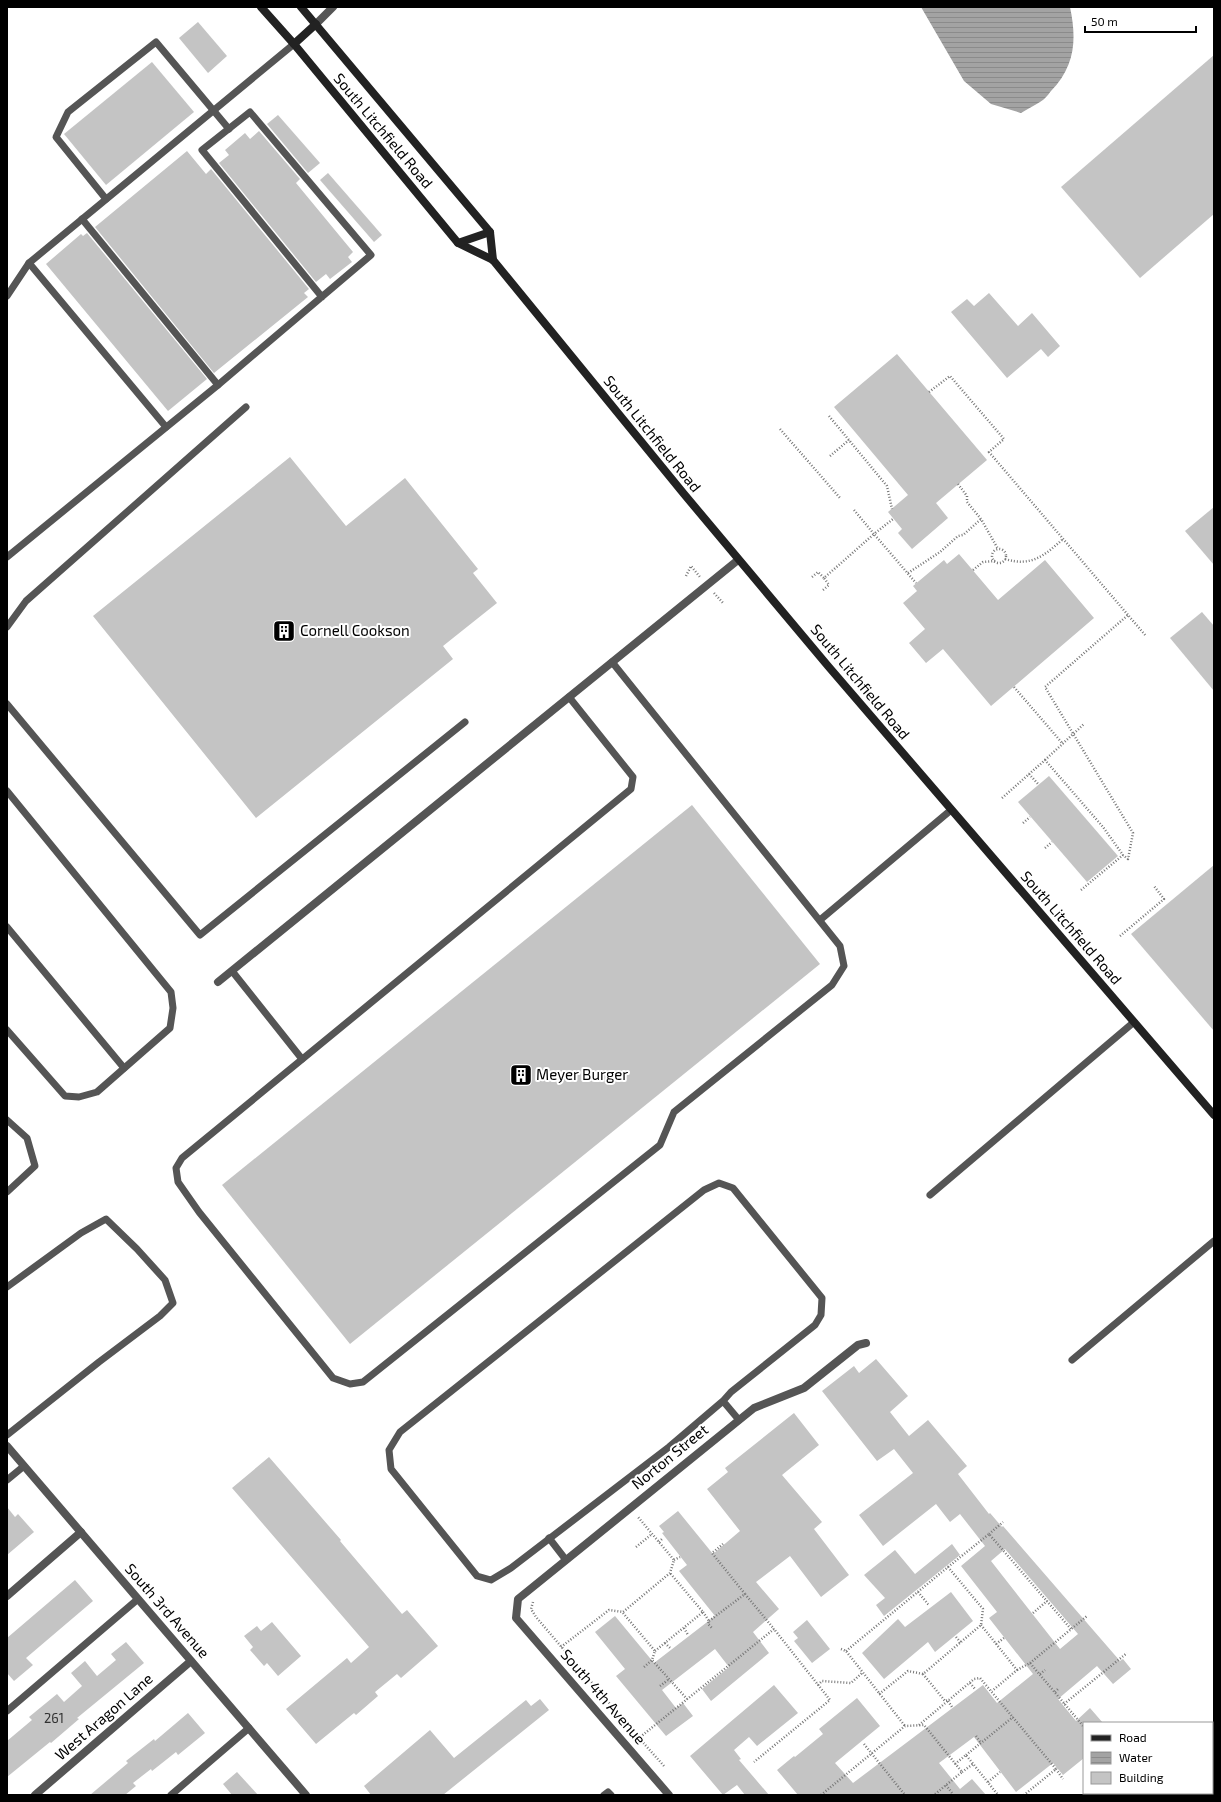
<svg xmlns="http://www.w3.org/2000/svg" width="1221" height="1802" viewBox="0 0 1221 1802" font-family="'Exo 2',sans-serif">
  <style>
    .water { fill: url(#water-rules) }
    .building { fill: #c4c4c4; fill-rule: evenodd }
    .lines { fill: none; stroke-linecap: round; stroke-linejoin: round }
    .path { stroke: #777; stroke-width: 2.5; stroke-dasharray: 1 2; stroke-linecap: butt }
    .service { stroke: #555; stroke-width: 7 }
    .minor { stroke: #555; stroke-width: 8 }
    .secondary { stroke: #222; stroke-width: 8 }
    .labels { text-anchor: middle; stroke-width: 4; stroke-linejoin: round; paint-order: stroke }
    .number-label { font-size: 13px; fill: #313131 }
    .street-label { font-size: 15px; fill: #000; stroke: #fff }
    .poi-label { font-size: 15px; fill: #000; stroke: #fff; text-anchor: start }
  </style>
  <defs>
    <pattern id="water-rules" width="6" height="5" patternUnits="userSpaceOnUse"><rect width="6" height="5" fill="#a3a3a3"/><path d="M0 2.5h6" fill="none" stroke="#8b8b8b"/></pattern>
  </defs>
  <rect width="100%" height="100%" fill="#fff"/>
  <path class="water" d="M921 7H1070C1077 40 1075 66 1051 91 1048 95 1044 100 1040 102 1034 106 1027 109 1021 113L991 104 964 81Z"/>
  <g class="building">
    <polygon points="198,22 227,56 208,73 179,38"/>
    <polygon points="1214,55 1214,214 1140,278 1061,187"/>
    <polygon points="152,62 194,112 106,185 64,134"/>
    <polygon points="278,115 320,163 308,173 267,124"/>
    <polygon points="259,131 300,179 296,183 353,252 348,257 352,262 330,279 326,274 316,282 219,163 229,155 225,150 245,133 250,139"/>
    <polygon points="187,151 206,174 211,169 309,289 304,293 308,297 214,373 95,227"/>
    <polygon points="328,173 382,235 374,242 320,180"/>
    <polygon points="87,233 207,379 168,411 46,264 81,234 83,236"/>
    <polygon points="989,293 1018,326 1032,313 1060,346 1048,357 1041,349 1007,378 951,312 967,299 974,306"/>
    <polygon points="897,354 987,460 936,503 948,518 912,549 898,533 902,529 888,512 908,495 834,407"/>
    <polygon points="290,457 346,526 405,478 478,569 473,573 497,603 443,646 453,659 256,818 93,616"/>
    <polygon points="1214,507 1214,565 1185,531"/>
    <polygon points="959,554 998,600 1045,560 1094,618 991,706 943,649 926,663 909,643 925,629 903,603 917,591 913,586 944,560 947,564"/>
    <polygon points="1202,612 1214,626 1214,691 1170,638"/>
    <polygon points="1049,776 1118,856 1087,882 1018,802"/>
    <polygon points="692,805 820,964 350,1344 222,1185"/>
    <polygon points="1214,865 1214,1031 1131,934"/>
    <path d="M876 1359 908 1396 890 1412 909 1436 928 1420 967 1466 958 1474 989 1514 990 1513 1002 1527 1003 1526 1120 1661 1123 1659 1131 1669 1113 1684 1097 1666 1058 1699 1076 1721 1090 1708 1103 1723H1084V1758L1063 1775 1053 1763 1016 1792 974 1737 939 1763 960 1789 972 1779 986 1795H798L777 1770 794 1756 795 1757 823 1734 819 1729 857 1698 880 1726 835 1763 853 1783 983 1685 997 1703 1033 1674 989 1618 997 1612 961 1566 985 1546 960 1514 950 1522 936 1504 883 1546 859 1515 913 1473 894 1449 877 1461 822 1391 854 1366 859 1373ZM1005 1549 1078 1634 1060 1649 991 1561Z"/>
    <polygon points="794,1413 819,1445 782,1475 822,1522 814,1529 849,1575 821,1597 790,1556 756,1582 779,1609 753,1632 769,1653 711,1701 702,1689 729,1667 715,1649 662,1690 676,1708 683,1703 693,1716 666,1736 616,1676 625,1669 595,1632 615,1616 654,1663 715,1616 679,1571 687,1565 662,1533 664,1532 659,1526 678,1511 713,1554 740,1531 707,1489 728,1472 725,1468"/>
    <polygon points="269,1457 341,1540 340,1541 402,1614 407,1610 438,1646 401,1678 397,1674 375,1692 378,1696 356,1715 354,1713 316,1744 286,1709 347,1658 351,1663 369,1647 232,1488"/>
    <polygon points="7,1507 15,1517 18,1514 34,1532 7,1555"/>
    <polygon points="952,1544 960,1555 884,1616 876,1605 885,1598 864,1575 895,1550 915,1574"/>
    <polygon points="75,1580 93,1601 26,1658 33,1665 14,1681 7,1673 7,1638"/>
    <polygon points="951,1592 973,1621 935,1652 928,1642 884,1679 862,1653 898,1619 905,1627"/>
    <polygon points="807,1620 830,1649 812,1663 794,1641 798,1638 793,1632"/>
    <polygon points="272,1622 301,1656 278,1676 267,1663 264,1666 250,1650 253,1647 244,1636 257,1626 261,1631"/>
    <polygon points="126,1642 144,1663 77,1718 79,1719 51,1743 50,1742 7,1777 7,1741 32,1720 29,1717 57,1694 64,1702 82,1686 71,1673 85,1661 97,1676 116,1660 111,1654"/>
    <polygon points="774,1685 798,1713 757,1746 749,1737 734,1750 741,1759 739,1760 769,1795 745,1795 737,1785 723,1795 690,1756"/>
    <polygon points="540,1699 549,1710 443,1795 371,1795 364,1786 430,1730 454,1758 526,1700 531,1706"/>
    <polygon points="188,1713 205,1733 178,1755 176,1752 152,1771 151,1769 133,1783 136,1786 125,1795 90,1795 128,1763 126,1761 154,1739 155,1741"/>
    <polygon points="237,1772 258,1795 232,1795 223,1784"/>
  </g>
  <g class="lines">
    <g class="path">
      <polyline points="929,392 950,376 1004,439 989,452 1128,615"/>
      <polyline points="829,416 887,486 892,509"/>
      <polyline points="780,429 840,498"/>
      <polyline points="830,456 849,440"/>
      <polyline points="958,484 967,496 967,502 981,519 998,549"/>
      <polyline points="854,510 874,534 893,519"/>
      <circle cx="999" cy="556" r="7"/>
      <path d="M1005 559C1031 567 1044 556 1063 539"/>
      <polyline points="973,570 983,562 995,561"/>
      <polyline points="908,573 940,552 958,536 963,535 981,519"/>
      <polyline points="686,576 691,566 700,577"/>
      <polyline points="812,577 818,572 824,578 874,534 916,583"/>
      <polyline points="823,590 829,585 824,578"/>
      <polyline points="714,593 723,603"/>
      <polyline points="1014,687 1063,744"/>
      <polyline points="1045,760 1084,724"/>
      <polyline points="1029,774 1039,785"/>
      <polyline points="1002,798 1045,760 1103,827 1123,855 1128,859 1133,833 1045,687 1128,615 1146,636"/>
      <polyline points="1023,823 1030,817"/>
      <polyline points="1045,848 1052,842"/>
      <polyline points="1081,890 1123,855"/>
      <polyline points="1120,936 1164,899 1154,886"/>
      <polyline points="989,1534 1003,1522"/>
      <polyline points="659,1542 663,1538"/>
      <polyline points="636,1547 652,1534"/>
      <polyline points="674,1560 680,1557"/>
      <polyline points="948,1567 989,1534 1071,1629"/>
      <polyline points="918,1592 928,1604 930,1605"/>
      <polyline points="745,1594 774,1629"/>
      <polyline points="533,1602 531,1609 536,1617 639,1738"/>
      <polyline points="703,1612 709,1621 708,1624 712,1628"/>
      <polyline points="623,1613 655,1651 652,1660 687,1699"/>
      <polyline points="1033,1613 1047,1601"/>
      <polyline points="709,1621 745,1594 712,1553 723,1544"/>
      <polyline points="981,1625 1017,1670 992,1691"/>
      <polyline points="684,1628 688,1635"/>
      <polyline points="956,1637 961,1643"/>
      <polyline points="665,1643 670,1648"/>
      <polyline points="996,1644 1004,1638"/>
      <polyline points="561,1647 609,1610 623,1612 670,1573 674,1560 638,1517"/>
      <polyline points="841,1649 846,1651 905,1726"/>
      <polyline points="655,1651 703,1612 670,1573"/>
      <polyline points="846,1651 948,1567 983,1609 981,1625 923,1674 908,1671 879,1694"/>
      <polyline points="1030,1663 1087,1616"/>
      <polyline points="644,1667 652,1660"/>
      <polyline points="1017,1670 1030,1663 1084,1727"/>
      <polyline points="923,1674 945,1701 948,1700"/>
      <polyline points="1040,1674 1045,1670"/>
      <polyline points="970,1683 975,1689"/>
      <polyline points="818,1685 822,1681 851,1683 862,1673"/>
      <polyline points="660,1686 668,1680"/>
      <polyline points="1055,1692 1059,1688"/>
      <polyline points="948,1701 952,1707"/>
      <polyline points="1064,1704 1127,1653"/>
      <polyline points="919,1725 974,1679 980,1678 1056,1769 1024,1795"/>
      <polyline points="976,1736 981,1743"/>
      <polyline points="864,1744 905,1795"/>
      <polyline points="966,1755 1013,1717"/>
      <polyline points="955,1764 966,1755 998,1795"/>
      <polyline points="664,1766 639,1738 774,1629 830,1700 754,1762"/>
      <polyline points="1056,1769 1063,1779"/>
      <polyline points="962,1772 973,1764"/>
      <polyline points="988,1782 1000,1772"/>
      <polyline points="946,1785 952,1793"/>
      <polyline points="821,1795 905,1726 924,1725 962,1772 934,1795"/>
    </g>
    <g class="service">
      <polyline points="106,199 56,137 68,112 156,42 229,129"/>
      <polyline points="82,219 218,385"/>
      <polyline points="29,263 166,427"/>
      <polyline points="7,296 29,263 294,44"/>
      <polyline points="7,557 218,385 371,255 250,112 202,150 322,297"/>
      <polyline points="7,627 26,601 246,407"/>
      <polyline points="569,697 633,777 631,789 182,1158 176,1168 178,1182 199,1212 333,1378 350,1384 363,1382 660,1145 674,1112 832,985 844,966 840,946 612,662"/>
      <polyline points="7,704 200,935 465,722"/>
      <polyline points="7,791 171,992 173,1008 170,1028 97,1092 79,1097 65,1096 7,1030"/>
      <polyline points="820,920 951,810"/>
      <polyline points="7,927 124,1068"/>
      <polyline points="232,971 302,1059"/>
      <polyline points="7,1120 27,1138 35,1166 7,1192"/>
      <polyline points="930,1195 1134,1022"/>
      <polyline points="7,1287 81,1233 106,1219 137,1249 165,1280 173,1303 160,1316 99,1362 7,1435"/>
      <polyline points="1072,1360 1214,1241"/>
      <polyline points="723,1401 669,1447 511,1568 491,1580 477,1576 391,1469 389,1450 400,1432 704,1190 719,1183 733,1188 822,1298 821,1315 815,1325 731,1392 723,1401 739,1420"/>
      <polyline points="7,1480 24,1466"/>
      <polyline points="549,1538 566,1560"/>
      <polyline points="7,1711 138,1599"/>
      <polyline points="171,1795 249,1728"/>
      <polyline points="604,1795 608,1792 611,1795"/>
    </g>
    <g class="minor">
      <polyline points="316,24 333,7"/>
      <polyline points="218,982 738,560"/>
      <polyline points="7,1446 306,1795"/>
      <polyline points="7,1596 81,1532"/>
      <polyline points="35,1795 191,1661"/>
      <polyline points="669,1795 516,1618 518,1599 754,1408 804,1388 858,1345 866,1343"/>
    </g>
    <g class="secondary">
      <polyline points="261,7 294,44 458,243 493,260 684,494 828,666 1214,1115"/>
      <polyline points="301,7 490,232 493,260"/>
      <polyline points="294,44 316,24"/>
      <polyline points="458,243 490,232"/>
    </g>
  </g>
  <defs>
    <g id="building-square" transform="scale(1.15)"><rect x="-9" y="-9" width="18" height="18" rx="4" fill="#000" stroke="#fff"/><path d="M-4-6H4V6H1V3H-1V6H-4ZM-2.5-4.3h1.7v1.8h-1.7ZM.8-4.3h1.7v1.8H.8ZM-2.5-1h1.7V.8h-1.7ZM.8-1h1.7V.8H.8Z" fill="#fff"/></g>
  </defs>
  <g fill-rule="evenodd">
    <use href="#building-square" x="284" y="631"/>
    <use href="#building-square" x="521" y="1075"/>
  </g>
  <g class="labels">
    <g class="number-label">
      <text x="54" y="1723">261</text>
    </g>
    <g class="street-label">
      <text transform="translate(383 131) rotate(50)" y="5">South Litchfield Road</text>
      <text transform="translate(652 434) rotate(51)" y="5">South Litchfield Road</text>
      <text transform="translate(860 682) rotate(50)" y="5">South Litchfield Road</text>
      <text transform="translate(1071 928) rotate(49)" y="5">South Litchfield Road</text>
      <text transform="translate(670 1457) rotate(-39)" y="5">Norton Street</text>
      <text transform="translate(167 1611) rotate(49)" y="5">South 3rd Avenue</text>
      <text transform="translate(603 1697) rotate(49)" y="5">South 4th Avenue</text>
      <text transform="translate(104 1717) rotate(-41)" y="5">West Aragon Lane</text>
    </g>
    <g class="poi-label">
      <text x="300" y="636">Cornell Cookson</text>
      <text x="536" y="1080">Meyer Burger</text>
    </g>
  </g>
  <rect width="1221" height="1802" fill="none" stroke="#000000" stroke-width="16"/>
  <rect x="1083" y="1722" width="130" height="72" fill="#ffffff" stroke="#999999"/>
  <rect x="1091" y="1735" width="20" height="6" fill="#222222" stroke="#999999"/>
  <text x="1119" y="1742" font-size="12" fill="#000000">Road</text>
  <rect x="1091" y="1752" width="20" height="12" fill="url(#water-rules)" stroke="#999999"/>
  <text x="1119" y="1762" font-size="12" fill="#000000">Water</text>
  <rect x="1091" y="1772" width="20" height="12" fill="#c4c4c4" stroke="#999999"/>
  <text x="1119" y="1782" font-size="12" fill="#000000">Building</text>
  <path d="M1085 26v6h111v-6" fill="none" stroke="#000000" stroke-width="2"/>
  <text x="1091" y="26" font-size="12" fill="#000000" stroke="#ffffff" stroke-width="3" paint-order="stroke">50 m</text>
</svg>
